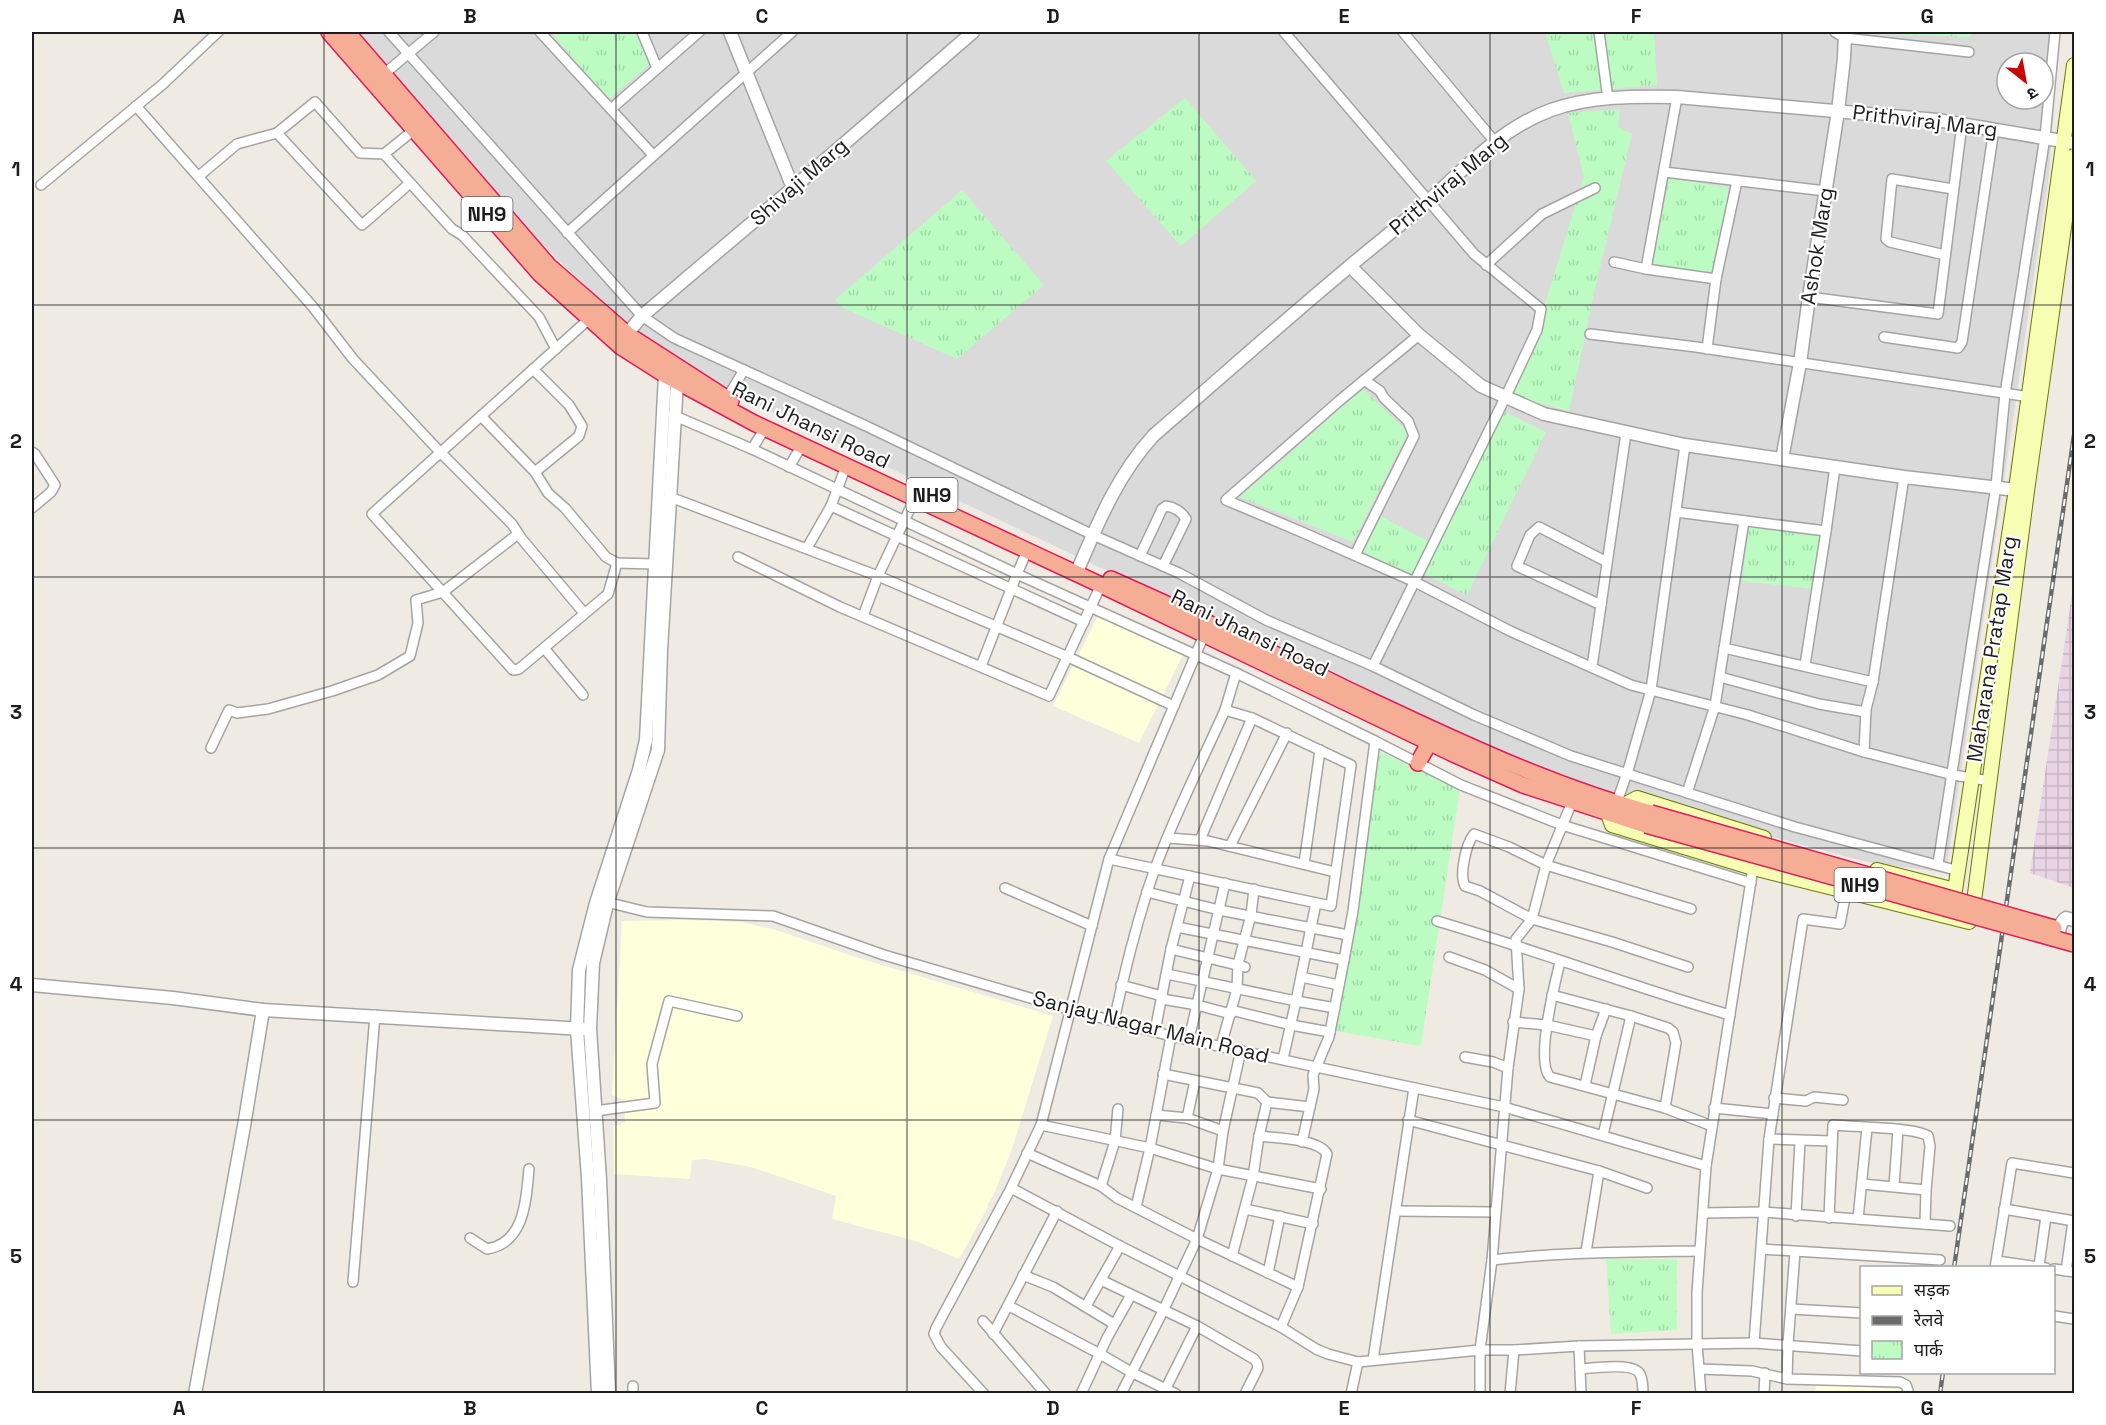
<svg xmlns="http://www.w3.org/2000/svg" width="2106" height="1425" viewBox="0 0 2106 1425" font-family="'Space Grotesk','Noto Sans Devanagari',sans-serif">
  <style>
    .residential { fill: #dbdada; fill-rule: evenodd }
    .industrial { fill: url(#industrial-grid) }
    .education { fill: #feffdb }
    .park { fill: url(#park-tufts) }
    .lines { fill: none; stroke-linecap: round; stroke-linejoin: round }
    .minor-casing { stroke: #a4a4a4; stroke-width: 12 }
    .tertiary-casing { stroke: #a4a4a4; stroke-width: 15 }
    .secondary-casing { stroke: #687800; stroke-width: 16 }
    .trunk-casing { stroke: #e11b5a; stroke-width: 18 }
    .minor { stroke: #fff; stroke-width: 9 }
    .tertiary { stroke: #fff; stroke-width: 12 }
    .secondary { stroke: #f7fdb3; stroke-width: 14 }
    .trunk { stroke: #f5ad96; stroke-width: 15 }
    .rail-casing { stroke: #6b6b6b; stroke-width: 4.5 }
    .rail { stroke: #fff; stroke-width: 2; stroke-dasharray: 7; stroke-linecap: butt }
    .trunk-bridge-casing { stroke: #e11b5a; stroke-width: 18; stroke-linecap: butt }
    .trunk-bridge { stroke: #f5ad96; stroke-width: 15 }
    .grid { fill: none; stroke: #1d1d1d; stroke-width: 1.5; stroke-opacity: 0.55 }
    .labels { text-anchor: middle; stroke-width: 4.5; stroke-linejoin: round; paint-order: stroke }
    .shield { fill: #fff; stroke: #616161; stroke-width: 1.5 }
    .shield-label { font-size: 20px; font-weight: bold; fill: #1d1d1d }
    .street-label { font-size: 21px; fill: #1d1d1d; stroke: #fff }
    .neatline { fill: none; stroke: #1d1d1d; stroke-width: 2 }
    .grid-label { font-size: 20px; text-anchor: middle; font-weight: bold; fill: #1d1d1d }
  </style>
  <defs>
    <pattern id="industrial-grid" width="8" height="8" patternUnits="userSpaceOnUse" patternTransform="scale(1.5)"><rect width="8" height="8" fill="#e8d4e4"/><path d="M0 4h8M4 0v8" fill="none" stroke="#c7b6c3"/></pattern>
    <pattern id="park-tufts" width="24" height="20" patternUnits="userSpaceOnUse" patternTransform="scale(1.5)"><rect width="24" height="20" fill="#bcfcc3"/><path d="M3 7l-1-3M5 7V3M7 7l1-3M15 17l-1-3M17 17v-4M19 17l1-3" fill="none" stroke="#a1d8a7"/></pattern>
  </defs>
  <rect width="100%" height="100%" fill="#efebe2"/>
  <path class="residential" d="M357 32H2059L2049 175 1946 873 1867 862 1563 781 1504 759 744 399 625 324 541 243ZM2007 63H2043V99H2007Z"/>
  <polygon class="industrial" points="2074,581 2074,888 2030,873"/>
  <g class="education">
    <polygon points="1100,612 1185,651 1139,743 1053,706"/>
    <polygon points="688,920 741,922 776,930 855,957 1053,1016 1012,1149 993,1196 987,1205 988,1207 959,1259 916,1241 832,1219 836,1196 751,1167 705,1159 692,1160 690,1179 614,1174 613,1126 625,1122 624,1100 612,1095 622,921"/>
    <polygon points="1816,1385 1903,1389 1902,1394 1815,1394"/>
  </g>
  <g class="park">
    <polygon points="551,32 635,32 649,65 608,100"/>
    <polygon points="1545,32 1654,32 1657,85 1564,93"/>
    <polygon points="1853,32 1971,32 1971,37 1853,33"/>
    <polygon points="1185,98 1256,181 1181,246 1106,161"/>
    <polygon points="1620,109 1618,127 1632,134 1594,293 1569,411 1511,395 1545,304 1584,177 1568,113"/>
    <polygon points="1669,178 1729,188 1713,275 1653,265"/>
    <polygon points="962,190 1044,285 957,359 839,306 836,299"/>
    <polygon points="1363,389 1408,432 1353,542 1240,497"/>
    <polygon points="1503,411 1546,432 1467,595 1424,574"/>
    <polygon points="1380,516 1429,542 1411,576 1362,551"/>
    <polygon points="1749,527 1821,536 1814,589 1742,581"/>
    <polygon points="1380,752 1460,789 1421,1046 1336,1031"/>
    <polygon points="1606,1259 1677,1259 1677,1330 1611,1334"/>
  </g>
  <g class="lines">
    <g class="minor-casing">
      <g id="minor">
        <polyline points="389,32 642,316 674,338 864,425 1093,535 1179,573 1266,620 1373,666 1474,715 1571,756 1795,827 1959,871"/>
        <polyline points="540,32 653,155"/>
        <polyline points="642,32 657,68"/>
        <polyline points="1284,32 1474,254 1541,309 1537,330 1506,396 1373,666"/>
        <polyline points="1403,32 1495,142"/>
        <polyline points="1599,32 1608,99"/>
        <polyline points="1835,32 1845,38 1969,52"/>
        <polyline points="384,74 434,32"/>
        <polyline points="136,106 313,307 353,359 440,452 512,524 521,538 584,613"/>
        <polyline points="611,109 699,32"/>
        <polyline points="414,130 384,154 452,229 462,235 539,317 556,349"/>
        <polyline points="384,154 360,153 315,102 277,133 362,225 410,183"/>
        <polyline points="1664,172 1826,191"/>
        <polyline points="199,176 237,144 277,133"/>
        <polyline points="41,185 163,84 218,32"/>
        <polyline points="567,233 792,32"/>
        <polyline points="1945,255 1890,242 1886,239 1892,179 1953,189"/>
        <polyline points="1614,262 1646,269 1716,279"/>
        <polyline points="1486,265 1542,214 1595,188"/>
        <polyline points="1646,269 1677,97"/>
        <polyline points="1809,297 1938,314 1962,124"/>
        <polyline points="589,319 372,514 513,670 519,669 608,594 617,563"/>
        <polyline points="1590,334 1696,347 2030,397"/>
        <polyline points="1419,335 1339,401 1226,500 1304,533 1415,582 1510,631 1631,685 1748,715 1864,752 1953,775 1990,781"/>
        <polyline points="1884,337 1958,348 1962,342 1994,129"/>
        <polyline points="1707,349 1716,279 1737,181"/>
        <polyline points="533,369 569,405 582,426 579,436 535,472"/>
        <polyline points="727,398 744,370"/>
        <polyline points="481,416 535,472 548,493 565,508 606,557 617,563 655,564"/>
        <polyline points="675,416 752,449"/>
        <polyline points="765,428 752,449 1017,574 981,666"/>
        <polyline points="32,452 35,454 55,485 51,492 32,508"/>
        <polyline points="789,467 802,445"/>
        <polyline points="670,497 878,576 1068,657 1174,706"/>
        <polyline points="831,506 1084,622"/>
        <polyline points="1676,512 1826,531 1805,665"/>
        <polyline points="1826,531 1835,467"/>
        <polyline points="807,548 831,506 846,466"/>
        <polyline points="1027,551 1017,574 1236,673"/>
        <polyline points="1355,555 1414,436 1408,421 1384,398 1380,391 1364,380"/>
        <path d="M1140 556 1162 509 1166 506C1174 507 1182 512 1186 519L1163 566"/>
        <polyline points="738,557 840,607 1049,696 1101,585"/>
        <polyline points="1601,605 1517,566 1530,535 1539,527 1607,562"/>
        <polyline points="863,616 878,576 915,498"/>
        <polyline points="544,648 583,695"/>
        <polyline points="1724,648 1873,682"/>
        <polyline points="1592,667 1626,433"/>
        <polyline points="1720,677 1819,704 1866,712"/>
        <polyline points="1225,710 1236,673 1375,741"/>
        <polyline points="211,748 229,710 237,713 268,709 332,691 378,675 410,656 418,623 416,600 443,592 518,534"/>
        <polyline points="1864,752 1866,709 1873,682 1904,477"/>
        <polyline points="1687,793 1715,706 1744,521"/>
        <polyline points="1617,802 1629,767 1651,690 1685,445"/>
        <polyline points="1168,838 1208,841 1335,872"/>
        <polyline points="1200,840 1252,718"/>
        <polyline points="1230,846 1287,733"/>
        <path d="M1109 859 1331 906 1351 765 1252 718 1225 710C1198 770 1167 830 1147 892 1134 934 1123 978 1114 1021"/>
        <polyline points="1304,864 1320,750"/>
        <polyline points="1938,864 1996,486 2005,394 2045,137 2055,32"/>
        <polyline points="1005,888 1092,926"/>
        <polyline points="1147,892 1219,910 1348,935"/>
        <polyline points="602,901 647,912 773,916 884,955 1071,1010 1171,1036 1504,1107 1706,1166"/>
        <path d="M1437 921C1535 950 1631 986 1730 1015"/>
        <polyline points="1177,927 1344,960"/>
        <polyline points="1171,949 1245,967"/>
        <polyline points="1449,957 1485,970 1519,989"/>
        <path d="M1560 962C1555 983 1535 1061 1550 1077L1665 1108 1712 1126"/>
        <path d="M1688 967 1612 942 1532 919 1480 891 1465 886C1459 875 1466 844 1474 834L1509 847 1546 865 1691 909"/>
        <polyline points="1167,974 1296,1001 1316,903"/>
        <polyline points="1301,977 1339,985"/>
        <polyline points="1121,985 1162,996"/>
        <polyline points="1552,995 1631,1016 1668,1028 1673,1032 1676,1043 1665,1108"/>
        <polyline points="1162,999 1197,1005 1231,1014"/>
        <polyline points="1231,1010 1291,1025 1330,1032"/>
        <polyline points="1513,1022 1547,1025 1596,1036"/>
        <polyline points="1155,1031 1171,949 1190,876"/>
        <polyline points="1189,1039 1225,883"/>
        <polyline points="1221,1046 1237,989 1238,964 1251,915 1254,889"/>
        <polyline points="1465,1057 1493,1062 1508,1068"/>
        <polyline points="1283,1059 1296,1001 1335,1008"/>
        <polyline points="1163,1074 1258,1093 1267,1102 1310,1107"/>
        <polyline points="1585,1085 1596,1036 1606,1009"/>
        <polyline points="1774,1098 1806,1101 1814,1097 1843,1100"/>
        <polyline points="1714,1108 1773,1114"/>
        <polyline points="595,1111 655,1103 652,1064 669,1001 737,1016"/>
        <polyline points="1156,1115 1187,1118 1223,1131"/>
        <polyline points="1187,1118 1195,1081"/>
        <polyline points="1408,1120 1599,1171 1647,1188"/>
        <polyline points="1041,1125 1150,1148 1218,1169 1321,1189"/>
        <polyline points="1603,1135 1631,1016"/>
        <path d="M1259 1136C1276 1138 1319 1139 1327 1154L1298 1287 1281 1327"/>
        <polyline points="1769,1139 1831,1141"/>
        <polyline points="1302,1142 1314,1089 1313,1075 1329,1037 1344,960 1353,911 1375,741 1461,785 1562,825 1751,883"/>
        <polyline points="1027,1153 1101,1186 1117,1198 1197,1239 1298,1287"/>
        <polyline points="1862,1184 1926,1190"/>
        <polyline points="1101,1186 1115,1141 1118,1109"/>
        <polyline points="1894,1186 1898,1130"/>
        <polyline points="1011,1188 1120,1246 1281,1327 1316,1349 1328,1354 1358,1362 1480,1350 1514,1350 1579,1346 1754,1343 1862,1351"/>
        <polyline points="1136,1207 1150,1148 1171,1036"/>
        <polyline points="1245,1209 1313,1224"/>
        <polyline points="2004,1209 2074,1221"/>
        <polyline points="1396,1211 1495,1212"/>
        <polyline points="1703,1213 1763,1212 1950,1226"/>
        <polyline points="1796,1216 1800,1141"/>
        <path d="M1829 1218 1833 1125C1852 1127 1915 1127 1928 1136L1930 1146 1926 1190 1925 1224"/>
        <polyline points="1858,1219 1867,1128"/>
        <path d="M470 1238 487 1249C525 1243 526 1200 529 1169"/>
        <polyline points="1761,1249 1940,1260"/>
        <polyline points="1586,1252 1599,1171"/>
        <polyline points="1232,1256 1253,1177 1259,1136 1267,1102"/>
        <path d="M1492 1260C1561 1252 1629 1252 1699 1251"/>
        <polyline points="1997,1261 2046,1268"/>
        <polyline points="2039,1266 2046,1216"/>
        <polyline points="1995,1268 2012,1163 2074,1173"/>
        <polyline points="2054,1269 2074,1272"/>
        <polyline points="2066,1271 2073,1221"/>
        <polyline points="1268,1273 1280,1216"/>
        <polyline points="1023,1275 1053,1287 1114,1324"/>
        <polyline points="1101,1280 1197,1326 1254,1359 1257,1363 1258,1368 1245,1394"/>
        <polyline points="353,1282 375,1015"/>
        <polyline points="1009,1306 1100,1354 1131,1372 1176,1394"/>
        <polyline points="1086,1306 1120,1246"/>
        <polyline points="1791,1309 1862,1313"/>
        <polyline points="2054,1316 2074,1319"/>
        <polyline points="983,1321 1046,1394"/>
        <polyline points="993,1334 1057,1211"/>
        <polyline points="1754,1343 1769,1139 1803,919 1840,924 1846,892"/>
        <polyline points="1579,1346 1581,1394"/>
        <polyline points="1373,1360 1414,1088"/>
        <path d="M1580 1369C1593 1368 1634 1362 1640 1374 1643 1380 1643 1387 1643 1394"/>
        <polyline points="1700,1369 1752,1371 1787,1379 1900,1382 1906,1385 1909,1394"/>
        <polyline points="1787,1379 1788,1344 1795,1252"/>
        <polyline points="633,1386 633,1394"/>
        <polyline points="1166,1388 1197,1326"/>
        <polyline points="984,1394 941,1347 934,1334 936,1328 1011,1188 1041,1125 1109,859 1204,635"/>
        <polyline points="1081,1394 1107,1338 1131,1295"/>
        <polyline points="1121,1394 1163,1311 1197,1239 1218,1169 1223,1131 1241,1050"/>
        <polyline points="1351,1394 1358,1362"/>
        <polyline points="1480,1394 1480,1350 1492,1260 1508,1068 1519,989 1516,939 1532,919 1546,865 1572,802"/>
        <polyline points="1510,1394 1514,1350"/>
        <polyline points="1701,1394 1697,1344 1697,1293 1706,1166 1753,868"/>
        <polyline points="1764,1394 1765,1373"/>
      </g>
    </g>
    <g class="tertiary-casing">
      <g id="tertiary">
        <polyline points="730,32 793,188"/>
        <polyline points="1350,266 1419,335 1481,386 1544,414 1685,445 1904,477 2025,491"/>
        <polyline points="627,334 642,316 793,188 973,32"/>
        <polyline points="1782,459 1800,363 1809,297 1838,111 1844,58 1845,32"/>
        <path d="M1076 574C1097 525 1117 475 1154 435 1219 379 1284 321 1350 266 1376 244 1402 224 1427 202 1466 168 1501 128 1551 110 1590 96 1635 96 1677 97L1937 120 2074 143"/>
        <path d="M2060 941C2058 933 2059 923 2066 918L2074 920"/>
        <polyline points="32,985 173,998 263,1010 583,1029"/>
        <polyline points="195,1394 244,1126 263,1010"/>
        <polyline points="598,1394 588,1178 577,1029 579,970 596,903 639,770 646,740 665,375"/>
        <polyline points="609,1394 600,1180 590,1029 593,963 607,904 658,750 661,650 677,382"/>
      </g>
    </g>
    <g class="secondary-casing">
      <g id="secondary">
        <polyline points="1624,805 1637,798 1764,838"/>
        <polyline points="1608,814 1612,825 1753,868 1969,922 1975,894 2027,491 2074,156"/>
        <polyline points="1877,870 1955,890 2016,489 2074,65"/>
      </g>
    </g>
    <g class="trunk-casing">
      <g id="trunk">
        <polyline points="329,32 540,274 621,347 665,375 754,423 1101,585 1451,753 1523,785 1646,825"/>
        <polyline points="347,32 549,266 627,334 731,401"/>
        <path d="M1111 579C1192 615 1272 652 1351 691 1449 737 1546 784 1651 813"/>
        <polyline points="1418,763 1429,743"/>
      </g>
    </g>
    <use href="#minor" class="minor"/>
    <use href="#tertiary" class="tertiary"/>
    <use href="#secondary" class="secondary"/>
    <use href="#trunk" class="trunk"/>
    <g class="rail-casing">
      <g id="rail">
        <polyline points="1954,1268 2074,435"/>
        <polyline points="1940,1394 1943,1372"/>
      </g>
    </g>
    <use href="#rail" class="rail"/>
    <g class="trunk-bridge-casing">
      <g id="trunk-bridge">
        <polyline points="1651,813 2054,928"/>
        <polyline points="1646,825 2074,944"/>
      </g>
    </g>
    <use href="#trunk-bridge" class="trunk-bridge"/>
  </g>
  <path class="grid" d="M324 32V1394M616 32V1394M907 32V1394M1199 32V1394M1490 32V1394M1782 32V1394M32 305H2074M32 577H2074M32 848H2074M32 1120H2074"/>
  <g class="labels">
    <g class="shield">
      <rect x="461.5" y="197" width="51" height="34" rx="4.5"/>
      <rect x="906.5" y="478" width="51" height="34" rx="4.5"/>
      <rect x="1834.5" y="868" width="51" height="34" rx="4.5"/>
    </g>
    <g class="shield-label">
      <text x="487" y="221">NH9</text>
      <text x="932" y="502">NH9</text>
      <text x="1860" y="892">NH9</text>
    </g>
    <g class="street-label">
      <text transform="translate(1925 121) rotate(7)" y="7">Prithviraj Marg</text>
      <text transform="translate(799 182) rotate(-41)" y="7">Shivaji Marg</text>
      <text transform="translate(1448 184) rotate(-40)" y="7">Prithviraj Marg</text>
      <text transform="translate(1817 246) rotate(-81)" y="7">Ashok Marg</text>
      <text transform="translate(811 425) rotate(26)" y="7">Rani Jhansi Road</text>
      <text transform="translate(1250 633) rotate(26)" y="7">Rani Jhansi Road</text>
      <text transform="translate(1992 649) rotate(-81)" y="7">Maharana Pratap Marg</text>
      <text transform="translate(1151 1027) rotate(14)" y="7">Sanjay Nagar Main Road</text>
    </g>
  </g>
  <rect width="2106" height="1425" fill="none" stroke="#ffffff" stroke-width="66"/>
  <rect x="1860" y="1266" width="195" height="108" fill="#ffffff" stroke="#a5a5a5" stroke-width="1.5"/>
  <rect x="1872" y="1286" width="30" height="9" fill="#f7fdb3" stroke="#a5a5a5" stroke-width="1.5"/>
  <text x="1914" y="1296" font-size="18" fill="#1d1d1d">सड़क</text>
  <rect x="1872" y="1316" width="30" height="9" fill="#6b6b6b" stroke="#a5a5a5" stroke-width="1.5"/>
  <text x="1914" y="1326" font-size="18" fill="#1d1d1d">रेलवे</text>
  <rect x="1872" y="1341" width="30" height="18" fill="url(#park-tufts)" stroke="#a5a5a5" stroke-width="1.5"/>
  <text x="1914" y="1356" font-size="18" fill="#1d1d1d">पार्क</text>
  <g transform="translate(2025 81) rotate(149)"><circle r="28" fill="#ffffff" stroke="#a5a5a5" stroke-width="1.5"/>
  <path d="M0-4.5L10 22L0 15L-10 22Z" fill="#ca0500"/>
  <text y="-9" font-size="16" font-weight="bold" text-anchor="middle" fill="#1d1d1d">उ</text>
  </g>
  <rect x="33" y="33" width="2040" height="1359" class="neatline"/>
  <g class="grid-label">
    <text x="179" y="23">A</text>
    <text x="470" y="23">B</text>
    <text x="762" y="23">C</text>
    <text x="1053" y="23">D</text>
    <text x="1344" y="23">E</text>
    <text x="1636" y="23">F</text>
    <text x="1927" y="23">G</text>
    <text x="16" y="176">1</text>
    <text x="2090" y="176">1</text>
    <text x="16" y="448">2</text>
    <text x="2090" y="448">2</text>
    <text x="16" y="719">3</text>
    <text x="2090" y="719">3</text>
    <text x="16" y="991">4</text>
    <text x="2090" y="991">4</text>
    <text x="16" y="1263">5</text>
    <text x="2090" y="1263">5</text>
    <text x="179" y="1415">A</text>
    <text x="470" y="1415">B</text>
    <text x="762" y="1415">C</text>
    <text x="1053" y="1415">D</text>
    <text x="1344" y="1415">E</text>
    <text x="1636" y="1415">F</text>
    <text x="1927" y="1415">G</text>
  </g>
</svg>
